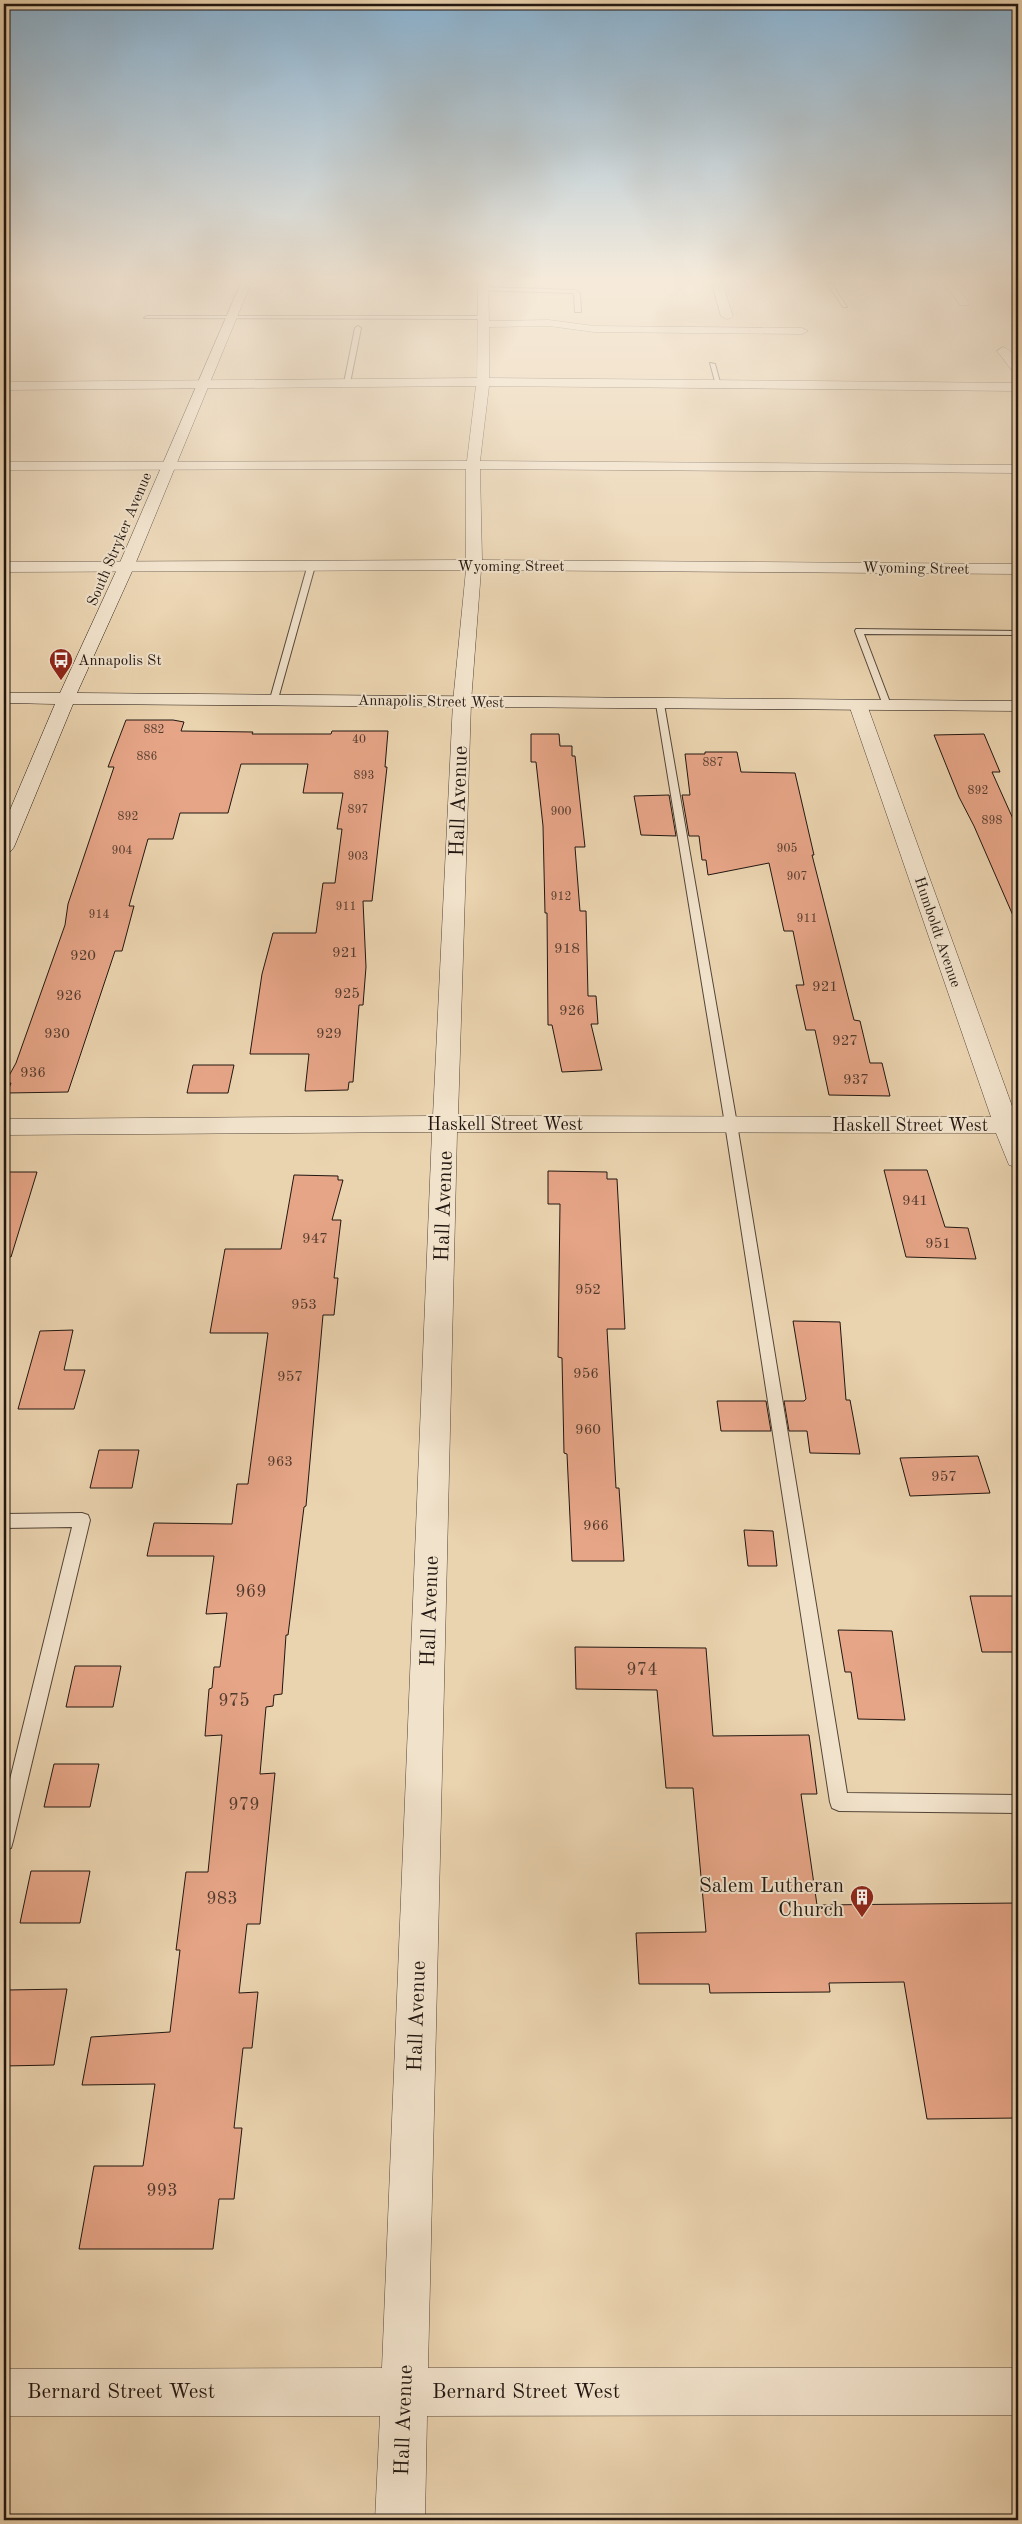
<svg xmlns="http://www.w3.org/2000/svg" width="1022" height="2524" viewBox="0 0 1022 2524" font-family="'Old Standard TT',serif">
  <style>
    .building { fill: #e6a587; stroke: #211610 }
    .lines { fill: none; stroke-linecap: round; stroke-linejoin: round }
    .lane-casing { stroke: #534538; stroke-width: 2 }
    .street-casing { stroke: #534538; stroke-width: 1 }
    .secondary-casing { stroke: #211610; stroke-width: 1 }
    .lane { fill: #f1e2cb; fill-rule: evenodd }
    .street { fill: #f1e2cb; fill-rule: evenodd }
    .secondary { fill: #f1e2cb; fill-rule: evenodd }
    .labels { text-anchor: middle; stroke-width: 4; stroke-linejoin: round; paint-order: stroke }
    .far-number-label { font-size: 12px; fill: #523a2e }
    .far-street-label { font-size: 15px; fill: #211610; stroke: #f1e2cb }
    .far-poi-label { font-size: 15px; fill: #211610; stroke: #f1e2cb; text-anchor: start }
    .number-label { font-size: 15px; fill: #523a2e }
    .street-label { font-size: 18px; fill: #211610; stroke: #f1e2cb }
    .near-number-label { font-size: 18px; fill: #523a2e }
    .near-street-label { font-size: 21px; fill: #211610; stroke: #f1e2cb }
    .near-poi-label { font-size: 21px; fill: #211610; stroke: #f1e2cb; text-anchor: end }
  </style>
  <rect width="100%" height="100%" fill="#ead3af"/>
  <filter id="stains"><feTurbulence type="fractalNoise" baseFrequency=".004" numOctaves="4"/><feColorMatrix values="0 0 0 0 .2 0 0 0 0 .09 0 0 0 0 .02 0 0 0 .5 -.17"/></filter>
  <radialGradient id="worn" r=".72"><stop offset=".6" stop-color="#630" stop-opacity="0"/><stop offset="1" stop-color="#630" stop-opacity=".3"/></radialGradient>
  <g class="building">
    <polygon points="126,720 173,720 184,722 181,731 253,732 252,734 331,734 332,731 388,731 385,767 387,767 372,901 363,901 366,967 363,1005 359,1005 353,1082 349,1082 348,1090 305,1091 309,1054 250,1054 262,974 273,933 316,933 323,883 335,883 342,829 337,829 343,793 303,793 308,764 241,764 228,813 180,813 173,839 148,839 129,906 134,906 122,951 115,951 68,1092 7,1093 11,1083 5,1083 16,1063 65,925 68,904 114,767 108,767"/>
    <polygon points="531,734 559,734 560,746 572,746 572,756 575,756 585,847 575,847 580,911 586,911 588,996 596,996 598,1024 591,1024 602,1070 562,1072 552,1025 548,1025 547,913 545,913 543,826 536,762 531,762"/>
    <polygon points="984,734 1000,772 992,772 1018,830 1018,927 974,826 959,797 934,735"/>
    <polygon points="705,752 737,752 741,772 795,773 814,855 812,855 854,1020 860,1021 870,1063 882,1063 890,1096 829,1095 815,1030 806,1030 796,985 804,985 793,931 784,931 769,863 708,875 706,860 702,860 699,836 689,836 682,795 690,795 685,754 705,754"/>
    <polygon points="669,795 676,836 641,835 634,796"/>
    <polygon points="193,1065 234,1065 228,1093 187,1093"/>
    <polygon points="884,1170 927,1170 945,1227 968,1228 976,1259 906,1257"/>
    <polygon points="548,1171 607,1172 607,1179 617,1179 625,1329 607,1329 616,1488 619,1488 624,1561 572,1561 567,1454 564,1453 562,1358 558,1357 560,1204 548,1204"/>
    <polygon points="4,1172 37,1172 11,1257 4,1256"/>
    <polygon points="294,1175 338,1176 338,1180 343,1180 332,1220 341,1220 334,1278 338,1278 334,1315 323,1315 306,1506 304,1507 288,1635 286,1635 282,1694 274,1695 273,1706 266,1707 260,1774 275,1773 260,1924 247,1924 239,1993 258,1992 252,2048 243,2048 234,2128 242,2128 234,2199 219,2199 213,2249 79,2249 94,2166 143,2166 155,2084 82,2085 91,2037 170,2032 180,1950 176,1950 186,1872 208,1872 222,1735 205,1736 209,1689 212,1688 214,1667 220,1667 227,1613 206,1614 214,1556 147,1556 154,1523 232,1524 237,1484 248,1484 268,1333 210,1333 225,1249 281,1249"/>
    <polygon points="793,1321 840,1322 846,1400 850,1400 860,1454 810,1453 807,1431 789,1431 784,1401 804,1401 806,1399"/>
    <polygon points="73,1330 64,1370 85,1370 74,1409 18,1409 40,1331"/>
    <polygon points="717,1401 766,1401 771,1431 721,1431"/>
    <polygon points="99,1450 139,1450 132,1488 90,1488"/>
    <polygon points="978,1456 990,1493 910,1496 900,1458"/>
    <polygon points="744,1530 773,1531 777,1566 748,1566"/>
    <polygon points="970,1596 1018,1596 1018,1652 982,1652"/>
    <polygon points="838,1630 892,1631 905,1720 858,1719 851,1672 845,1672"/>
    <polygon points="575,1647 706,1648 713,1736 809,1735 817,1794 801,1794 817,1905 1018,1903 1018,2118 927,2119 904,1982 829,1983 830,1992 710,1993 709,1984 639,1984 636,1933 706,1932 693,1788 666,1788 657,1690 576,1689"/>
    <polygon points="75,1666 121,1666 113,1707 66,1707"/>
    <polygon points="54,1764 99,1764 90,1807 44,1807"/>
    <polygon points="31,1871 90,1871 80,1923 20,1923"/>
    <polygon points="67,1989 54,2065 4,2066 4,2007 7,1990"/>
  </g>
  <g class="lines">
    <g class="lane-casing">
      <g id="lane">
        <polygon points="827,283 831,283 847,307 843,307"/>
        <polygon points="483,287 575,290 580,293 581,312 575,312 574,294 572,293 481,290"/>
        <polygon points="482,316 484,319 144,318 147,316"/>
        <polygon points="358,326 361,328 350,383 347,385 344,383 355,328"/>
        <polygon points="710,363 715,364 721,386 716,385"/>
        <polygon points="9,464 12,466 4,476 4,469"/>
        <polygon points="308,564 315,566 278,699 271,701 270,699"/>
        <polygon points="856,629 1018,631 1018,635 864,634 891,705 887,708 883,705 855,631"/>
        <polygon points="660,701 664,704 737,1124 847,1793 1018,1795 1018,1813 839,1811 832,1808 830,1802 725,1124 656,704"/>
        <polygon points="82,1513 88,1515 90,1520 13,1841 11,1848 4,1850 4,1804 72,1527 4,1528 4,1514"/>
      </g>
    </g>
    <g class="street-casing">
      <g id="street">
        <polygon points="8,283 18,283 8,296 4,297 4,287"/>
        <polygon points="478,283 488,283 489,321 549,320 594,326 802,328 808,331 802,334 594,332 549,326 489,327 489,378 1018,383 1018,391 489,386 480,461 1018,465 1018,473 480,469 482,560 1018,564 1018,574 481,570 471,702 458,1116 991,1117 849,705 852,701 864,701 867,705 1016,1117 1018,1117 1018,1168 1009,1165 996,1133 457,1132 428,2368 1018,2368 1018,2415 427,2416 425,2520 375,2520 380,2416 4,2416 4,2369 382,2368 432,1132 4,1135 4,1119 433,1116 453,702 466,570 4,572 4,562 466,560 466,469 4,470 4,462 467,461 476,386 4,390 4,382 477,378"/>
        <polygon points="712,283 722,283 733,316 731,318 727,319 721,316"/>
        <polygon points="944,283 954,283 969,303 968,305 960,305"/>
        <path d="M1003 347C1014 351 1018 363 1018 374L1014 373 997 351Z"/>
      </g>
    </g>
    <g class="secondary-casing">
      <polygon id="secondary" points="241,283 251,283 134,567 77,693 1018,701 1018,711 73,704 14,847 11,851 4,853 4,824 55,704 4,703 4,693 60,693 118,567"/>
    </g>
    <use href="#lane" class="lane"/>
    <use href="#street" class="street"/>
    <use href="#secondary" class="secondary"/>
  </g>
  <linearGradient id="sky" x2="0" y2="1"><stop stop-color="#8ab4d4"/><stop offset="0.44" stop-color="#f6ebdb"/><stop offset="1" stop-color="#f6ebdb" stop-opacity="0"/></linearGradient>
  <rect width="1022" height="636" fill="url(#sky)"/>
  <defs>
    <g id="bus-pin" transform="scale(1.25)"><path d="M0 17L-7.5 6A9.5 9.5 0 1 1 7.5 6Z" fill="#8f2418" stroke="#f1e2cb"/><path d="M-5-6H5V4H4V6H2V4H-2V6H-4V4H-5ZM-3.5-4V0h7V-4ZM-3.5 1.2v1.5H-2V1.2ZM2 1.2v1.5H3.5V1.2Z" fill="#fff"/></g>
    <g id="building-pin" transform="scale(1.25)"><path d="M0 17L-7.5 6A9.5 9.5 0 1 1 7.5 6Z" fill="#8f2418" stroke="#f1e2cb"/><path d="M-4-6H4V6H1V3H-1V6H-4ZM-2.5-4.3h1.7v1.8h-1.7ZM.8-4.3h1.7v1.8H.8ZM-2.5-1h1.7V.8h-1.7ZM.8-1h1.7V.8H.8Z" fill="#fff"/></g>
  </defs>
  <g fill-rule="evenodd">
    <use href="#bus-pin" x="61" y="660"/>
    <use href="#building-pin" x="862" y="1897"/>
  </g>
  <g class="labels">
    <g class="far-number-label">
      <text x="154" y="733">882</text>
      <text x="359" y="743">40</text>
      <text x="147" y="760">886</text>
      <text x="713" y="766">887</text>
      <text x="364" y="779">893</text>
      <text x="978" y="794">892</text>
      <text x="358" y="813">897</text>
      <text x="561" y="815">900</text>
      <text x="128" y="820">892</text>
      <text x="992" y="824">898</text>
      <text x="787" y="852">905</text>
      <text x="122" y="854">904</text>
      <text x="358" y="860">903</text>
      <text x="797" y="880">907</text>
      <text x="561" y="900">912</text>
      <text x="346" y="910">911</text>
      <text x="99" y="918">914</text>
      <text x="807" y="922">911</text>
    </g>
    <g class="far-street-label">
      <text transform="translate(119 539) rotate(-67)" y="5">South Stryker Avenue</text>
      <text x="511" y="571">Wyoming Street</text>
      <text transform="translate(916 568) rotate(1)" y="5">Wyoming Street</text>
      <text transform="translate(431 701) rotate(1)" y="5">Annapolis Street West</text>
      <text transform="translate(938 932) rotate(71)" y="5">Humboldt Avenue</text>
    </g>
    <g class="far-poi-label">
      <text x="78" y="665">Annapolis St</text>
    </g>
    <g class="number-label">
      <text x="567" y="953">918</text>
      <text x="345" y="957">921</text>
      <text x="83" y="960">920</text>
      <text x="825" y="991">921</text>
      <text x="347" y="998">925</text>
      <text x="69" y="1000">926</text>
      <text x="572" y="1015">926</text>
      <text x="57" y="1038">930</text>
      <text x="329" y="1038">929</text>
      <text x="845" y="1045">927</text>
      <text x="33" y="1077">936</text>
      <text x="856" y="1084">937</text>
      <text x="915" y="1205">941</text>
      <text x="315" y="1243">947</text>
      <text x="938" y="1248">951</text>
      <text x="588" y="1294">952</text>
      <text x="304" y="1309">953</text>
      <text x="586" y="1378">956</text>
      <text x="290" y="1381">957</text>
      <text x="588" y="1434">960</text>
      <text x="280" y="1466">963</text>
      <text x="944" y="1481">957</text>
      <text x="596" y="1530">966</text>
    </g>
    <g class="street-label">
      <text x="505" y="1130">Haskell Street West</text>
      <text x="910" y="1131">Haskell Street West</text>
    </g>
    <g class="near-number-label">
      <text x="251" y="1597">969</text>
      <text x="642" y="1675">974</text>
      <text x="234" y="1706">975</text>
      <text x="244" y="1810">979</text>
      <text x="222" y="1904">983</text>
      <text x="162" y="2196">993</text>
    </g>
    <g class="near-street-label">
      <text transform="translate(458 801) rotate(-88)" y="7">Hall Avenue</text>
      <text transform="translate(443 1206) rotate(-88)" y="7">Hall Avenue</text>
      <text transform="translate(429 1611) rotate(-88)" y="7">Hall Avenue</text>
      <text transform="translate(416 2016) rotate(-88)" y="7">Hall Avenue</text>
      <text x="121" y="2398">Bernard Street West</text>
      <text x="526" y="2398">Bernard Street West</text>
      <text transform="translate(403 2420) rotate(-88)" y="7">Hall Avenue</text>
    </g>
    <g class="near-poi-label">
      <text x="844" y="1892">Salem Lutheran<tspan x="844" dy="24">Church</tspan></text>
    </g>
  </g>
  <rect width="1022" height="2524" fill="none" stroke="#ead3af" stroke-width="20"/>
  <rect x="5" y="5" width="1012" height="2514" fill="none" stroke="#211610" stroke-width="2.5"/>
  <rect x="10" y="10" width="1002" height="2504" fill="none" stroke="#211610"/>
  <rect width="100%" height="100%" filter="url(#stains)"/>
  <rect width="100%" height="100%" fill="url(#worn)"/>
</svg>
